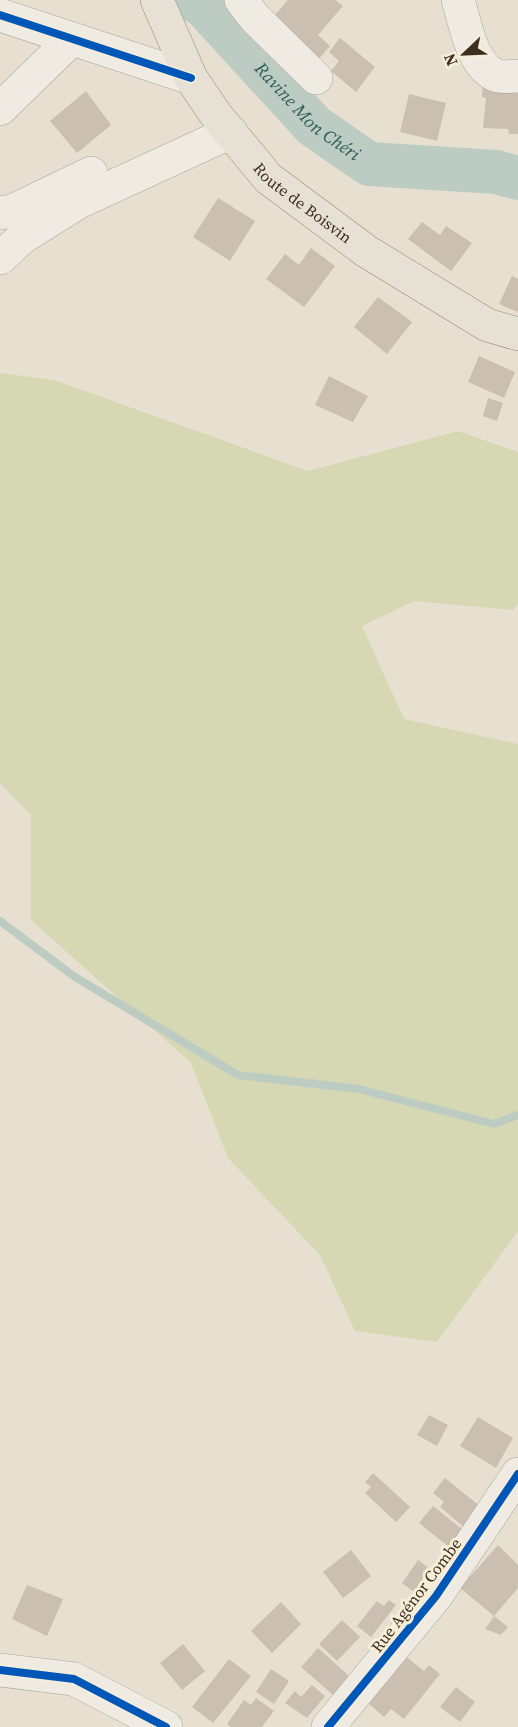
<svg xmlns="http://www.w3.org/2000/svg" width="518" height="1727" viewBox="0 0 518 1727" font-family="'Source Serif 4',serif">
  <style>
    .green { fill: #d6d7b3 }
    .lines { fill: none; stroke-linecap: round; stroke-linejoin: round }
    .stream { stroke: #bcccc2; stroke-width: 8 }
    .river { stroke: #bcccc2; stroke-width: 44 }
    .building { fill: #cbbfb2 }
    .minor-casing { stroke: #ada599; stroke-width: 34 }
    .major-casing { stroke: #928b80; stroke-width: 34 }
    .minor { stroke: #efebe3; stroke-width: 33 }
    .major { stroke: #e6e1d4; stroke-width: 33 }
    .cycleway-casing { stroke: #f7eed8; stroke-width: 11 }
    .cycleway { stroke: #0057b8; stroke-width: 8 }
    .labels { text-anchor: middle; stroke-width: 6; stroke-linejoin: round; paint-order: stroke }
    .street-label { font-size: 16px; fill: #3d2e20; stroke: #f7eed8 }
    .water-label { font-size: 18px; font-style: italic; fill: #2f5d5a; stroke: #f7eed8 }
  </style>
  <rect width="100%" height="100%" fill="#e7e0d1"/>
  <polygon class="green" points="0,373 54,380 308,471 458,431 518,452 518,603 513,610 414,601 362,626 404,719 518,744 518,1231 437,1342 355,1331 320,1255 228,1158 191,1063 31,920 31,815 0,783"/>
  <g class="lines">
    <polyline class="stream" points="0,921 75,977 238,1075 359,1089 494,1124 518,1115"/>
    <path class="river" id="s1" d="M194 0 204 6 314 126 369 164 496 172 518 178"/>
  </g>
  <g class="building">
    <polygon points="288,0 335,0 343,6 318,35 330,46 316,62 269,22"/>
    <polygon points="340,38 375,67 356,92 331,71 339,61 329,52"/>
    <polygon points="483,82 518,87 518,134 509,134 508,129 483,128 486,98 482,97"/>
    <polygon points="86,91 111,125 77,153 50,121"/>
    <polygon points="409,94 446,103 437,141 400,132"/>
    <polygon points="218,198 255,221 230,261 193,237"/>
    <polygon points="422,222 440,235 446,226 472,243 451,271 408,239"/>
    <polygon points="311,248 335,266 304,307 266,279 285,254 299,265"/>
    <polygon points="512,276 518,279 518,312 499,304"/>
    <polygon points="378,297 412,322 387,354 354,327"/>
    <polygon points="479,356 515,372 504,398 468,382"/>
    <polygon points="329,376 368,396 353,422 315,405"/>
    <polygon points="488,398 503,403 497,421 483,416"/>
    <polygon points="429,1415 448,1425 437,1446 417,1435"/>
    <polygon points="478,1417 513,1438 496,1468 460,1446"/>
    <polygon points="373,1473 410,1507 396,1522 365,1493 371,1487 365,1482"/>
    <polygon points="445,1478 481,1507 465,1528 440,1507 444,1502 433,1493"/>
    <polygon points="433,1506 463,1530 449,1547 419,1523"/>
    <polygon points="498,1545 518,1565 518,1588 494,1616 460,1588"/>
    <polygon points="351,1550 371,1576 343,1598 323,1572"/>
    <polygon points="418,1560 430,1569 414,1592 402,1583"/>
    <polygon points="27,1585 63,1599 47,1636 12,1619"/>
    <polygon points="389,1600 396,1605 371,1637 357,1626 377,1601 384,1606"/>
    <polygon points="281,1602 301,1624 272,1653 251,1631"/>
    <polygon points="494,1616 508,1627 501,1635 485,1629"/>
    <polygon points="342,1620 360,1637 337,1661 319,1644"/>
    <polygon points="183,1644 205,1671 182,1690 160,1663"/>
    <polygon points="318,1648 349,1676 333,1695 301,1667"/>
    <polygon points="398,1650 424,1671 429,1665 440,1674 404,1719 391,1709 384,1717 360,1696"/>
    <polygon points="229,1659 251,1676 213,1723 192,1707"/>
    <polygon points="271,1669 289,1681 274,1704 256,1692"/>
    <polygon points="312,1685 325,1696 307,1718 285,1703 295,1691 301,1697"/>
    <polygon points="456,1687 475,1702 460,1722 440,1707"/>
    <polygon points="256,1698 274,1711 262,1727 231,1727 227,1724 244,1700 251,1705"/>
  </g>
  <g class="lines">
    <g class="minor-casing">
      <g id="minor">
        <polyline points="241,0 255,18 316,78"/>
        <path d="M458 0C465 22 471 64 495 75 501 78 511 76 518 76"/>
        <polyline points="0,15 191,78"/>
        <polyline points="0,109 72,39"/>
        <polyline points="0,213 12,211 91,173"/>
        <polyline points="0,258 23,237 79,202 231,132"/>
        <polyline points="0,1670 74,1679 166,1727"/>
        <polyline points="328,1727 436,1596 518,1474"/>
      </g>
    </g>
    <g class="major-casing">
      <g id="major">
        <path id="s2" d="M157 0 191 78 216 115 268 178 366 251 487 325 518 334"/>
      </g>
    </g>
    <use href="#minor" class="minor"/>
    <use href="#major" class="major"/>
    <g class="cycleway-casing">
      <g id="cycleway">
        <polyline points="0,15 191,78"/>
        <polyline points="0,1670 74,1679 166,1727"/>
        <polyline points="328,1727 436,1596 518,1474"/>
      </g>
    </g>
    <use href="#cycleway" class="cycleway"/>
  </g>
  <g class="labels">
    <g class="street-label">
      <text dy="6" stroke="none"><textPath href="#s2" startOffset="254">Route de Boisvin</textPath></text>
      <text transform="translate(416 1595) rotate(-53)" y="6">Rue Agénor Combe</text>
    </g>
    <g class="water-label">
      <text dy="6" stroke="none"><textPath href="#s1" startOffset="160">Ravine Mon Chéri</textPath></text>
    </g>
  </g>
  <g transform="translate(464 54) rotate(247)" stroke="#f7eed8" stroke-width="4.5" paint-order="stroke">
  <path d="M0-4.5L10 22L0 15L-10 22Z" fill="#3d2e20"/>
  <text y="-9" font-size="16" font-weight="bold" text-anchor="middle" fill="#3d2e20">N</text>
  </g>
</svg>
